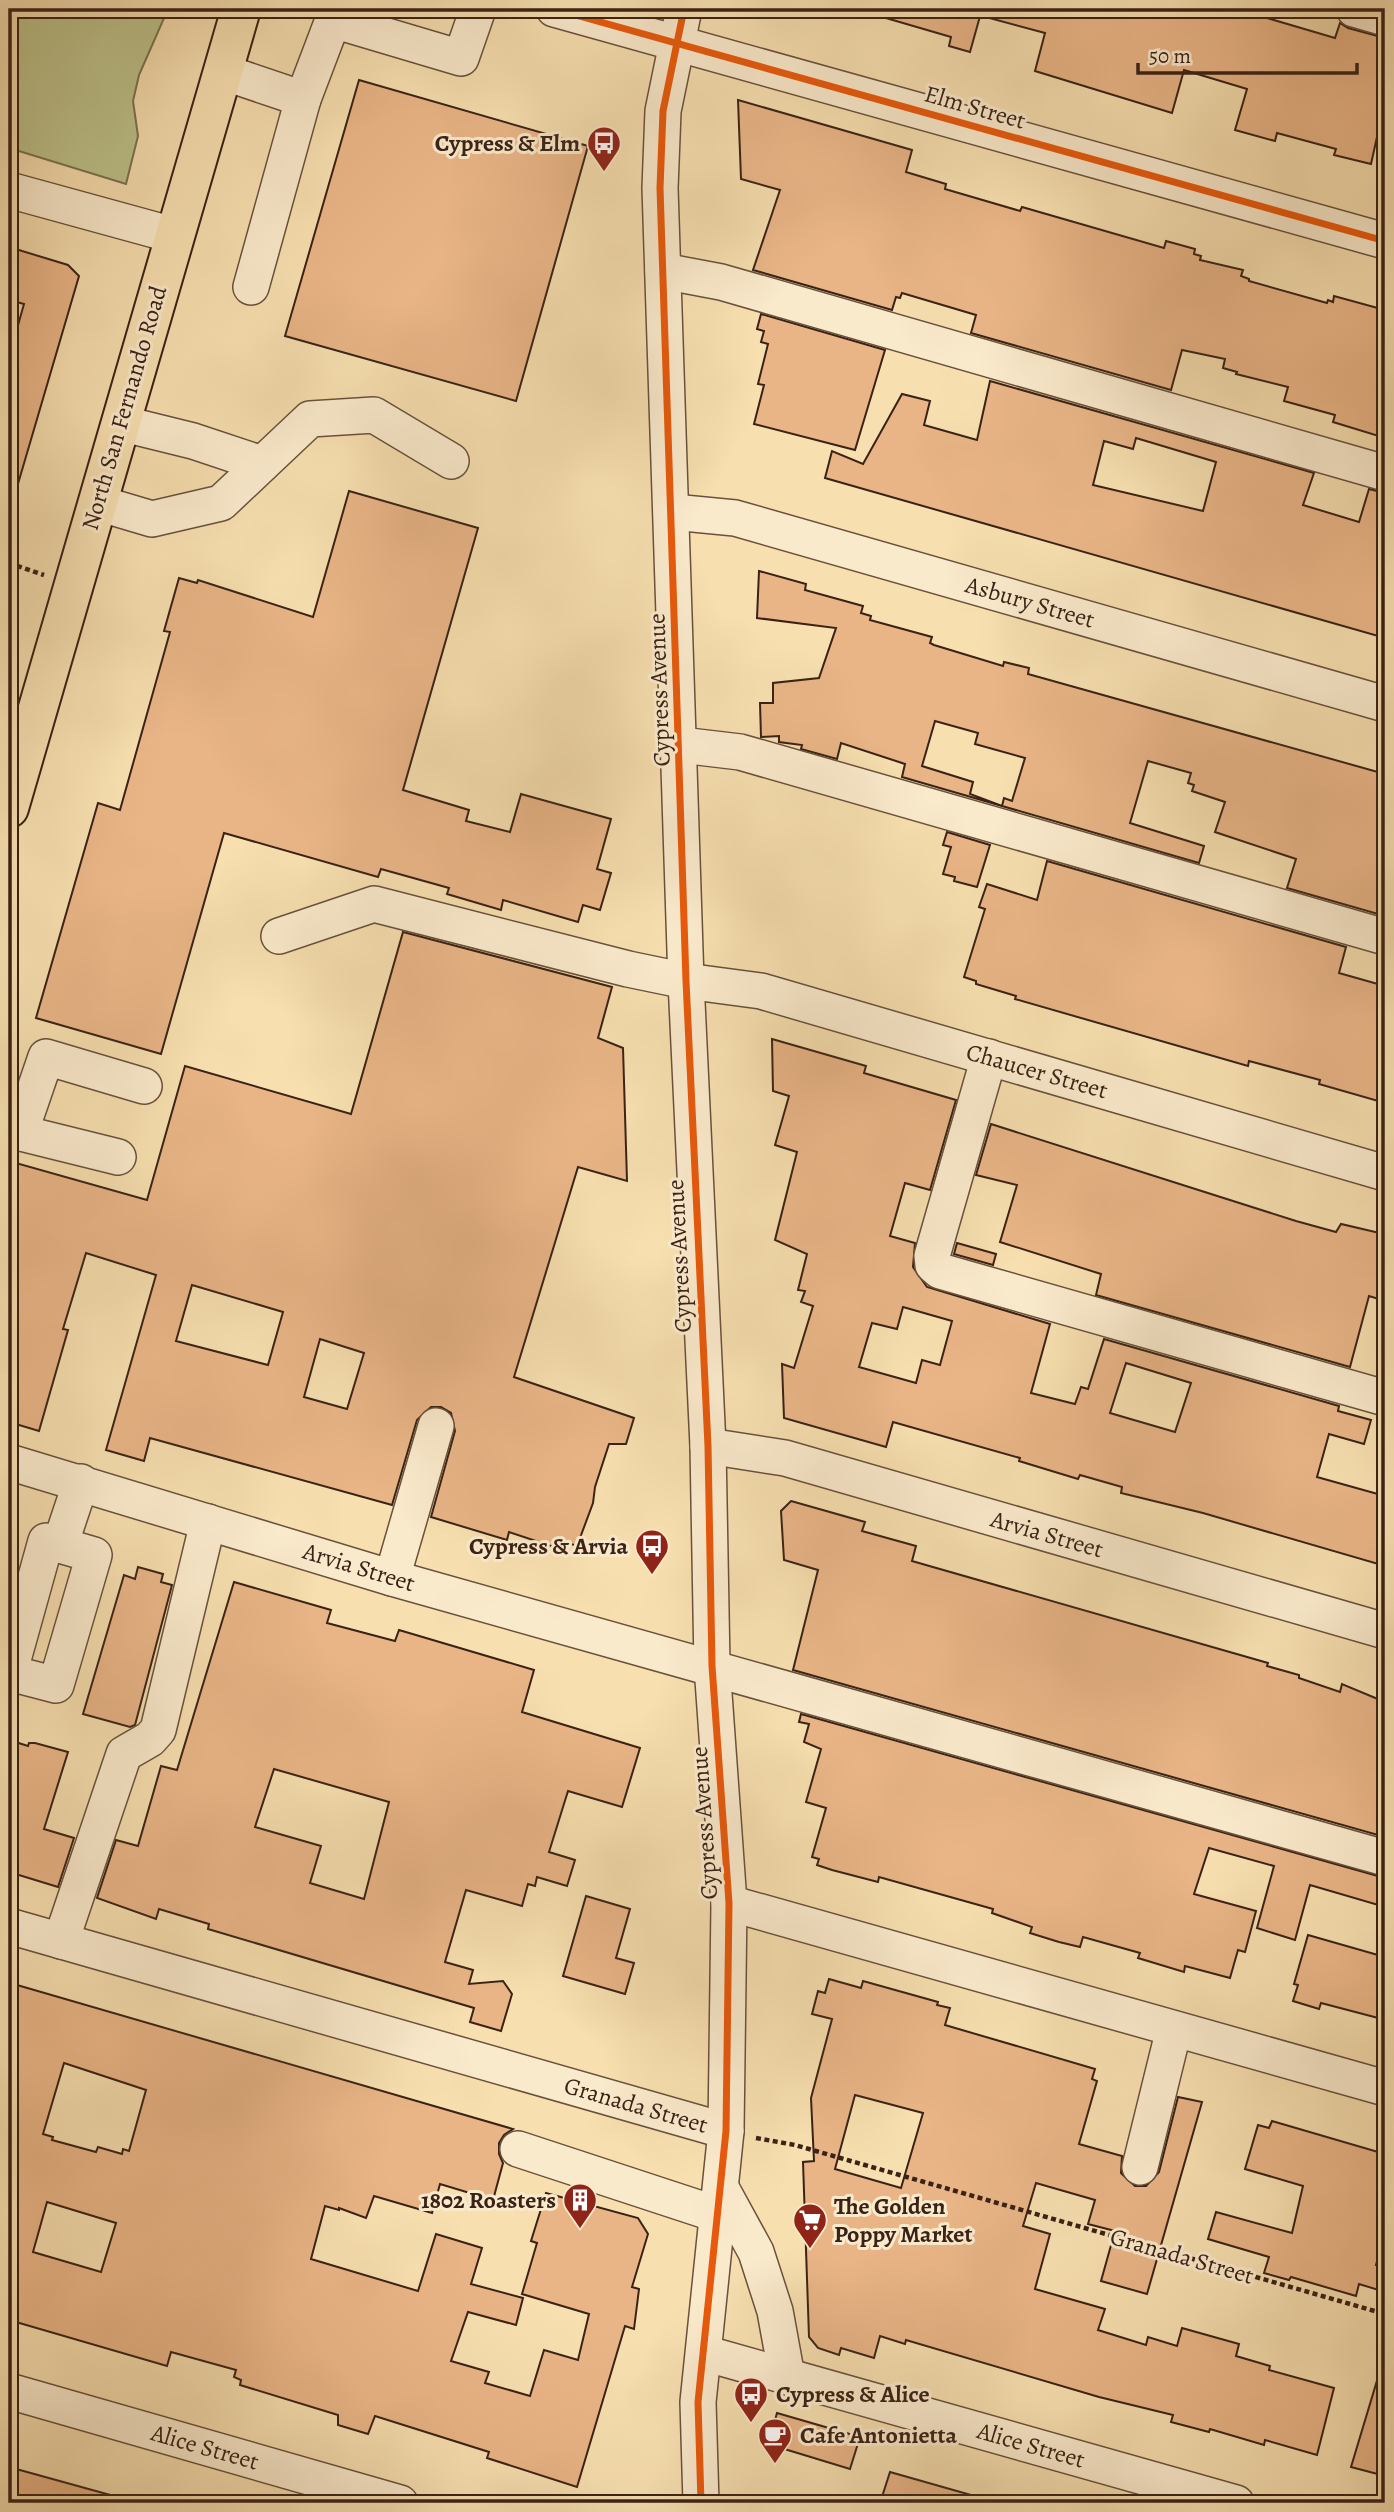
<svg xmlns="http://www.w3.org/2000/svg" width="1394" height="2512" viewBox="0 0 1394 2512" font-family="Alegreya,serif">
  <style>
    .green { fill: #bdc28b; stroke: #7c7250; stroke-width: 2 }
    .building { fill: #e9b587; stroke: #3a2216; stroke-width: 2; fill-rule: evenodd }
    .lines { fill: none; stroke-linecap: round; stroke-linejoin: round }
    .minor-casing { stroke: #69513c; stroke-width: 38 }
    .major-casing { stroke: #3a2216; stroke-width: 42 }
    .path { stroke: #3a2216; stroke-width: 4.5; stroke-dasharray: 5 3.5; stroke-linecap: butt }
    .minor { stroke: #faeacc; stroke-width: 35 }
    .major { stroke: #f7dfb0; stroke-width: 38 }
    .cycleway-casing { stroke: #faeacc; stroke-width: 11 }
    .cycleway { stroke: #e8590c; stroke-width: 7 }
    .labels { text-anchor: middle; stroke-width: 6; stroke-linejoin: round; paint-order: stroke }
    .street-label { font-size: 24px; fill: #3a2216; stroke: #faeacc }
    .poi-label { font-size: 24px; font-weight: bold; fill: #3a2216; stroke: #faeacc; text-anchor: end }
  </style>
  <rect width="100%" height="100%" fill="#f7dfb0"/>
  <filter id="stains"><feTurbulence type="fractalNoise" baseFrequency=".00286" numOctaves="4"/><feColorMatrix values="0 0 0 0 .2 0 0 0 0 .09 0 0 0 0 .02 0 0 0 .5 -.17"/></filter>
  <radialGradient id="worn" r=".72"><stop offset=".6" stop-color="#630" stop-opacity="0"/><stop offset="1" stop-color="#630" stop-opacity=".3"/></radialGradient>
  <polygon class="green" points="9,9 168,9 139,75 133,101 138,136 126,184 9,148"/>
  <g class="building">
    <polygon points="880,9 982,9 970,52 949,46 951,37 879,16"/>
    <polygon points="983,9 1259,9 1257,15 1335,38 1340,23 1348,28 1385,38 1385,101 1371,164 1334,155 1336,149 1277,133 1275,141 1235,130 1247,89 1184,70 1172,113 1035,71 1045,33 982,16"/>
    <polygon points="359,80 588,146 516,401 285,336"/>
    <polygon points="738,100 912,150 906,172 946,184 945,189 1020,211 1022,207 1164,248 1166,241 1195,249 1194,254 1201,256 1200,260 1243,270 1241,276 1249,279 1249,281 1327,303 1328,300 1333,302 1334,296 1385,310 1385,438 1333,422 1335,415 1284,401 1288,387 1236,374 1237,372 1223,368 1225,359 1182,350 1171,390 971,333 976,315 902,293 900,298 896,297 892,310 753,270 780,190 741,179"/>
    <polygon points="9,247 68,265 79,276 15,494 9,494 9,357 24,304 13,301 15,295 9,293"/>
    <polygon points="761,314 885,350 855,450 754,424 764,385 758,384 768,344 761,342 764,331 757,329"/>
    <path d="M990 381 1314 473 1303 505 1359 522 1369 489 1385 493V638L825 478 832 451 863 464 902 394 930 401 924 425 977 440ZM1136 438 1216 462 1203 511 1093 485 1104 441 1133 449Z"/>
    <polygon points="349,491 478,528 403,790 469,810 466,821 510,832 521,794 611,819 597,869 611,873 600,910 583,905 578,922 503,900 501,910 447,894 449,888 381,869 378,877 224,833 161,1054 36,1018 98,803 120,810 170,632 164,631 179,578 197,583 198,580 313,617"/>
    <polygon points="759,571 806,584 805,590 863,606 861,613 871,616 870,620 932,637 930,643 934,645 1003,666 1004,662 1029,668 1028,674 1385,774 1385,916 1287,888 1296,859 1215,832 1225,802 1192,791 1194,785 1188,783 1191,773 1148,761 1130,823 1204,846 1199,863 1002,806 1004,798 1012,801 1025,758 975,744 978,733 935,721 922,766 973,782 970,794 1002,806 902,777 905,764 841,743 837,759 801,749 802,745 779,742 779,736 761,737 760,703 773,703 773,683 819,678 836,628 757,618"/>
    <polygon points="947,832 990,845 977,887 954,881 955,877 943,874 951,847 943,845"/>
    <polygon points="1047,861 1346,947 1339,973 1385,986 1385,1103 1319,1084 1320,1080 1249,1061 1248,1066 1015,999 1016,996 976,984 976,981 964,977 985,909 979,907 987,884 1037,900"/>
    <path d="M403 932 612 987 598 1038 623 1048 627 1181 578 1167 514 1377 634 1418 626 1444H609L595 1487 593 1503 577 1546 560 1540 557 1548 509 1532 507 1540 431 1517 455 1431 451 1413 441 1407H431L417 1420 392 1505 150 1438 144 1461 106 1450 156 1275 86 1253 63 1329 68 1330 39 1431 9 1422V1161L147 1200 185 1066 351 1114ZM192 1285 283 1312 268 1365 176 1341ZM320 1339 364 1353 347 1409 304 1397Z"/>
    <path d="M772 1039 866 1066 864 1073 956 1100 930 1190 905 1183 890 1236 915 1243 913 1267 927 1287 1050 1324 1031 1393 1075 1404 1081 1387 1088 1389 1104 1339 1339 1406 1338 1411 1371 1420 1364 1444 1329 1434 1317 1477 1385 1496V1566L1203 1513 1121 1493 1122 1487 1080 1475 1078 1479 1019 1461 1020 1458 893 1422 886 1447 784 1418 782 1364 794 1368 813 1306 801 1302 805 1291 798 1290 807 1254 775 1240 797 1152 775 1145 789 1096 773 1091ZM903 1307 952 1321 940 1365 922 1360 916 1383 859 1367 872 1323 897 1329ZM1126 1363 1191 1383 1175 1432 1110 1413Z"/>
    <polygon points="991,1124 1296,1221 1336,1232 1341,1224 1384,1234 1385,1301 1369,1296 1350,1367 1096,1295 1101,1274 1000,1242 1017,1185 976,1175"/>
    <polygon points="957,1243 996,1254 993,1265 954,1254"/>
    <polygon points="791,1501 865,1522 862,1531 916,1546 912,1561 1268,1663 1267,1666 1299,1675 1299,1678 1340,1692 1342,1684 1385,1702 1385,1837 793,1670 818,1570 784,1560 781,1511"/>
    <polygon points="138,1567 163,1574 161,1582 172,1585 135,1725 130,1727 83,1714 124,1575 135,1579"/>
    <path d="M234 1582 331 1610 327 1623 395 1641 399 1630 534 1670 522 1712 640 1748 622 1807 568 1791 549 1852 575 1860 567 1886 537 1877 535 1886 528 1884 522 1906 466 1890 445 1962 473 1970 469 1984 503 1981 512 1994 501 2031 470 2022 474 2008 208 1929 209 1924 159 1909 156 1919 97 1898 116 1840 138 1846 161 1766 177 1770ZM274 1769 389 1802 364 1899 310 1883 321 1846 255 1827Z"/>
    <polygon points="801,1714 1385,1878 1385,1907 1310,1885 1295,1940 1257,1928 1274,1866 1209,1848 1194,1894 1256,1911 1245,1952 1238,1950 1230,1978 1185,1966 1184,1972 1138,1958 1140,1953 1083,1937 1080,1947 1059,1942 1030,1933 1032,1927 992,1913 993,1909 879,1877 878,1882 832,1870 817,1865 819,1859 812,1857 826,1808 806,1802 821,1749 804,1742 809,1724 799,1722"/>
    <polygon points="9,1740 28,1746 29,1743 35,1743 68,1752 44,1829 74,1838 58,1887 9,1872"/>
    <polygon points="586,1896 630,1909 616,1958 634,1963 625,1994 563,1976"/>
    <polygon points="1308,1935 1385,1957 1385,2003 1382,2019 1321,2003 1319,2009 1293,2001 1298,1985 1294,1984"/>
    <path d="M829 1979 861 1988 863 1981 938 2002 937 2005 950 2008 945 2025 1095 2069 1092 2079 1097 2081 1079 2144 1122 2156 1121 2173 1135 2186H1146L1159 2172 1178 2097 1202 2102 1147 2294 1101 2281 1115 2231 1088 2224 1095 2200 1036 2183 1023 2226 1050 2234 1035 2289 1105 2309 1098 2330 1146 2345 1148 2337 1177 2346 1182 2328 1239 2344 1236 2356 1270 2366 1269 2370 1334 2388 1317 2455 1265 2440 1264 2445 1210 2429 1209 2432 1171 2422 1173 2415 1099 2397 906 2340 905 2344 880 2336 874 2358 841 2348 839 2355 818 2348 809 2337 803 2162 814 2161 811 2098 832 2019 812 2014 818 1991 825 1993ZM855 2095 923 2113 901 2188 835 2169Z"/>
    <path d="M17 1985 513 2129 504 2135 499 2143V2154L503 2163 493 2200 440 2184 432 2213 374 2196 366 2218 339 2208V2210L325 2206 311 2259 418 2291 436 2234 482 2248 471 2284 523 2298 516 2325 468 2312 451 2361 489 2372 485 2383 530 2396 544 2350 578 2360 589 2314 522 2294 537 2243 531 2241 546 2193 638 2218 648 2234 632 2287 639 2289 634 2329 625 2326 577 2487 487 2458 489 2452 375 2416 368 2434 338 2425V2415L240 2385 241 2380 234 2377 236 2370 171 2352 167 2366 9 2320V1989L15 1991ZM64 2063 146 2090 129 2151 123 2149 122 2154 98 2147 96 2152 52 2140 53 2137 43 2134ZM47 2202 116 2223 101 2272 33 2252Z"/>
    <polygon points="1272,2121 1385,2154 1385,2233 1376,2265 1385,2267 1385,2292 1359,2284 1356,2296 1291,2277 1289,2280 1264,2273 1269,2257 1208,2239 1216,2212 1292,2233 1303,2186 1245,2169 1258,2125 1269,2128"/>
    <polygon points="1379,2374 1385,2375 1385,2476 1351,2467"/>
    <polygon points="777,2413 860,2437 850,2469 768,2444"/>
    <polygon points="9,2467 114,2496 113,2503 9,2503"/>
    <polygon points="890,2472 978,2497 977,2503 880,2503"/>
  </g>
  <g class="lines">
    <g class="minor-casing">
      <g id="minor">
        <polyline points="554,9 1385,241"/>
        <polyline points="684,9 663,111 660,188 686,981 708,1446 712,1666 729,1903 726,2131 698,2402 701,2503"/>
        <polyline points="1354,9 1385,18"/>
        <polyline points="223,72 303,99 333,20 461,58 478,9"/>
        <polyline points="9,190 173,235"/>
        <polyline points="663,271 721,282 1385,473"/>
        <polyline points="251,287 303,99"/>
        <polyline points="120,423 193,441 262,464"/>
        <polyline points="98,503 152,519 221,503 310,419 374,415 451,461"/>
        <polyline points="673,512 735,518 1385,704"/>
        <polyline points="681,745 740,752 1385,937"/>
        <polyline points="279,936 374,904 628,969 686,981 761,991 1385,1173"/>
        <polyline points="989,1057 932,1256 933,1265 940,1271 1385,1398"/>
        <polyline points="9,1130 118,1157"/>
        <polyline points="20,1133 46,1057 144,1086"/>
        <polyline points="708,1446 785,1458 1385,1631"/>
        <polyline points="9,1462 392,1578 1385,1858"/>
        <polyline points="60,1545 81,1482"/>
        <polyline points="392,1578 436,1426"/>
        <polyline points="9,1674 46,1541 94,1555 56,1685 10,1673"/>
        <polyline points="729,1903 1385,2088"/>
        <polyline points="9,1926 726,2131"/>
        <polyline points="61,1941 124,1754 150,1739 158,1730 208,1522"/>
        <polyline points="518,2149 719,2215"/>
        <polyline points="1140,2167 1174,2029"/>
        <polyline points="721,2188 756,2252 775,2311 787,2377"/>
        <polyline points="704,2353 1236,2503"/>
        <polyline points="9,2391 400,2503"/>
      </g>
    </g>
    <g class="major-casing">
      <polyline id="major" points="9,808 241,9"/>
    </g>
    <g class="path">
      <polyline points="9,563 44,575"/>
      <polyline points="756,2138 795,2145 1385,2314"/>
    </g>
    <use href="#minor" class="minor"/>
    <use href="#major" class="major"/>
    <g class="cycleway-casing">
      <g id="cycleway">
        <polyline points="554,9 1385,241"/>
        <polyline points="684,9 663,111 660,188 686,981 708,1446 712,1666 729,1903 726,2131 698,2402 701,2503"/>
      </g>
    </g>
    <use href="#cycleway" class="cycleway"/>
  </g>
  <defs>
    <g id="bus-pin" transform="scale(1.75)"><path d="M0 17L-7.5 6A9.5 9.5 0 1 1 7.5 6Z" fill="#8f2418" stroke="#faeacc"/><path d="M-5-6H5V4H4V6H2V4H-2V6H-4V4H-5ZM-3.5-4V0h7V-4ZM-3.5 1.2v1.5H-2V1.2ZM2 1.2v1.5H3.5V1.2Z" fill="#fff"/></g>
    <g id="building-pin" transform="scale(1.75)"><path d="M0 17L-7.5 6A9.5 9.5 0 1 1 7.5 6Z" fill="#8f2418" stroke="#faeacc"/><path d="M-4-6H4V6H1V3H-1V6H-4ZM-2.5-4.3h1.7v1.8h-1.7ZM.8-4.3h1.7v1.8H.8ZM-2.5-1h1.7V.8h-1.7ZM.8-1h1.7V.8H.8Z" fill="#fff"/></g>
    <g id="supermarket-pin" transform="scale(1.75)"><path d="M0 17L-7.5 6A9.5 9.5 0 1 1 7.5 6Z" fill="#8f2418" stroke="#faeacc"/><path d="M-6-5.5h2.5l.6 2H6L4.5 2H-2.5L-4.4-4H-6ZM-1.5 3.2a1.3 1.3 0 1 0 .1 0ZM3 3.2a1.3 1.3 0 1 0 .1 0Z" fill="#fff"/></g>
    <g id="cafe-pin" transform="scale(1.75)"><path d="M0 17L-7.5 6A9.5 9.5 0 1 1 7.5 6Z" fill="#8f2418" stroke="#faeacc"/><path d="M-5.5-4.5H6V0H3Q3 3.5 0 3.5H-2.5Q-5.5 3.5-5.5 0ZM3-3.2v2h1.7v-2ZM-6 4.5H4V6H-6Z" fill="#fff"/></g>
  </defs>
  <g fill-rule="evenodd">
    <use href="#bus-pin" x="604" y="143"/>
    <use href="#bus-pin" x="652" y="1546"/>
    <use href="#building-pin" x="580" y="2200"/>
    <use href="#supermarket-pin" x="810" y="2220"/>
    <use href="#bus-pin" x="751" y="2394"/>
    <use href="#cafe-pin" x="775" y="2435"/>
  </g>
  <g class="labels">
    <g class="street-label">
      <text transform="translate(975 107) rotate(16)" y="8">Elm Street</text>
      <text transform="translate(124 408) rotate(-74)" y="8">North San Fernando Road</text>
      <text transform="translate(1030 602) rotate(16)" y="8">Asbury Street</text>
      <text transform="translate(659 690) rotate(-92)" y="8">Cypress Avenue</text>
      <text transform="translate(1037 1071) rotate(16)" y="8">Chaucer Street</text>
      <text transform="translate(679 1256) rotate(-93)" y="8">Cypress Avenue</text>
      <text transform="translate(1047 1534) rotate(16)" y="8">Arvia Street</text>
      <text transform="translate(359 1567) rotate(17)" y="8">Arvia Street</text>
      <text transform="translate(704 1823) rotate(-94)" y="8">Cypress Avenue</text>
      <text transform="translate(636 2105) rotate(16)" y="8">Granada Street</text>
      <text transform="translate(1182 2256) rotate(16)" y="8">Granada Street</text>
      <text transform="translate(1031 2445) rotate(16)" y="8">Alice Street</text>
      <text transform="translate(205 2447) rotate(16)" y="8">Alice Street</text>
    </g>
    <g class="poi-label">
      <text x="580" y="151">Cypress &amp; Elm</text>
      <text x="628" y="1554">Cypress &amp; Arvia</text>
      <text x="556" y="2208">1802 Roasters</text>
      <text x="834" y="2214" text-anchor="start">The Golden<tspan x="834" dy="28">Poppy Market</tspan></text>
      <text x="776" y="2402" text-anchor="start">Cypress &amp; Alice</text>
      <text x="800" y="2443" text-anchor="start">Cafe Antonietta</text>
    </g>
  </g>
  <rect width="1394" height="2512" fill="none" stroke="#f7dfb0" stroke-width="35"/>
  <rect x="10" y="10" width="1373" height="2491" fill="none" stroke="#3a2216" stroke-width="3.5"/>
  <rect x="18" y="18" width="1359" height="2477" fill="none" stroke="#3a2216" stroke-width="2"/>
  <path d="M1138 63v10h219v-10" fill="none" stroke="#3a2216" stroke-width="3.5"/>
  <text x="1149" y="63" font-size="21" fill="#3a2216" stroke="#faeacc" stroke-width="5" paint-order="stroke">50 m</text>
  <rect width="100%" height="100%" filter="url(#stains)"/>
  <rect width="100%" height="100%" fill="url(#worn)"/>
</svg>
